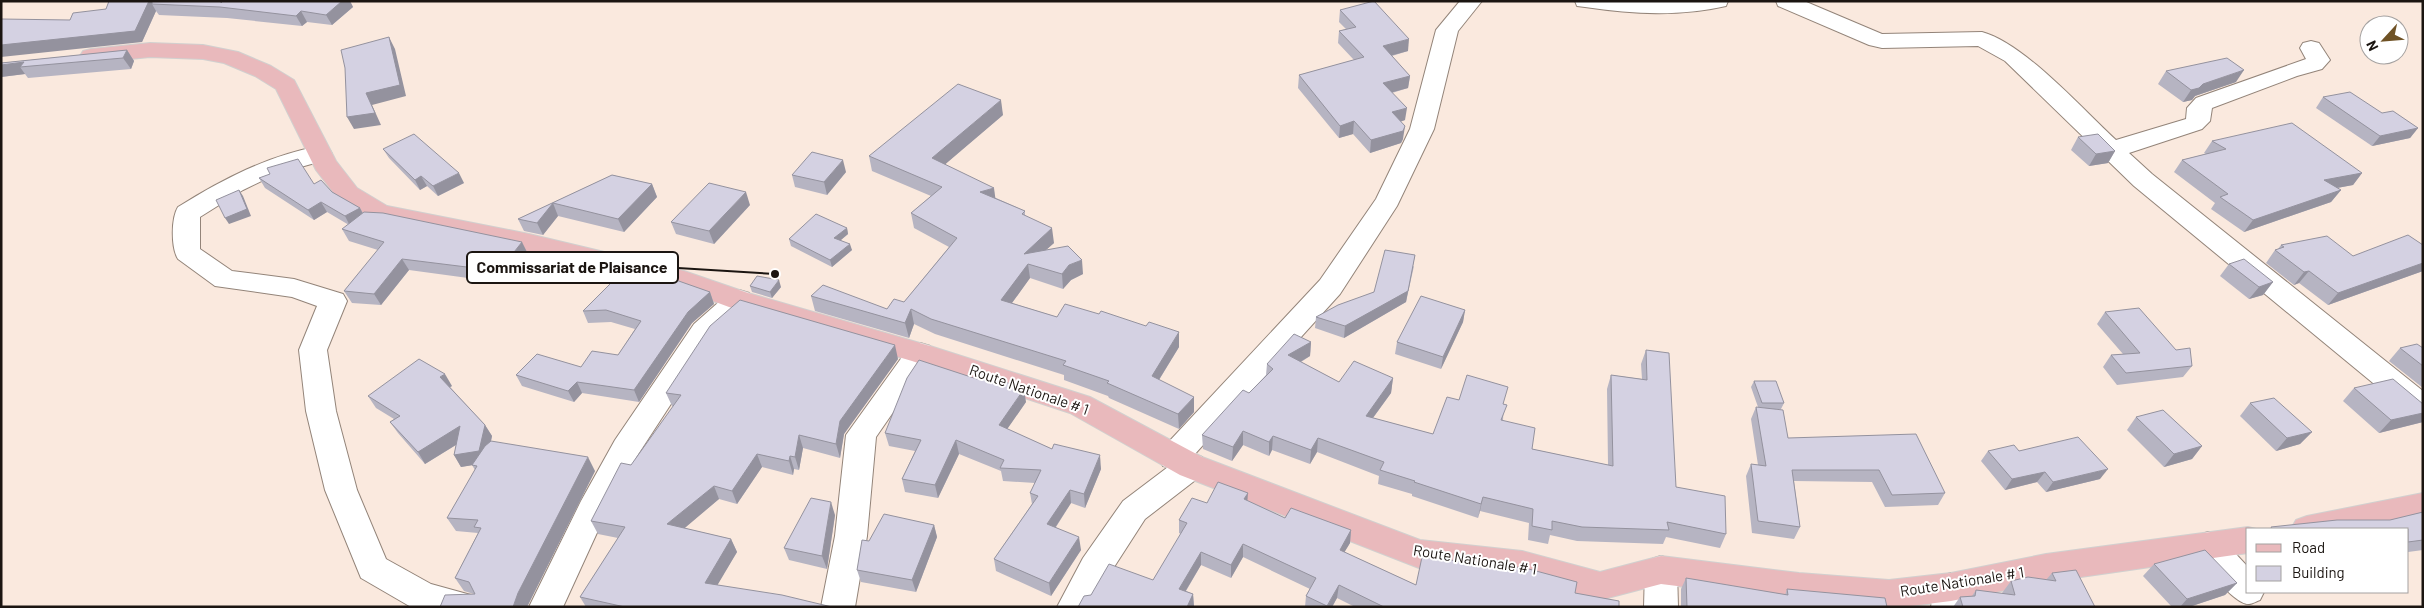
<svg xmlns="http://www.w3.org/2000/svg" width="2424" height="608" viewBox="0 0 2424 608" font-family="Barlow,sans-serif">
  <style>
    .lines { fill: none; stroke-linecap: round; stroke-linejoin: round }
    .minor-casing { stroke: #938479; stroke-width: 2 }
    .primary-casing { stroke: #d1d0cf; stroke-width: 2 }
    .minor { fill: #fff; fill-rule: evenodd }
    .primary { fill: #e9b9bc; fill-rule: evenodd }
    .wall { fill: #b6b4c2 }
    .shaded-wall { fill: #94929e }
    .building { fill: #d4d1e2; stroke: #94929e }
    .labels { text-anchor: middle; stroke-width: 4; stroke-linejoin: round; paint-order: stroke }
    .street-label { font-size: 15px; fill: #1b1511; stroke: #fff }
    .leader { fill: none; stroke: #1b1511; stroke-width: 2 }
    .callout-dot { fill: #1b1511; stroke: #fff; stroke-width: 2 }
    .callout { fill: #fff; stroke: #1b1511; stroke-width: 2 }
    .callout-label { font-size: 16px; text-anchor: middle; font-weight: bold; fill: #1b1511 }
  </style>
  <rect width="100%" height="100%" fill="#fae9de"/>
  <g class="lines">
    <g class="minor-casing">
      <g id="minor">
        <polygon points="1460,1 1482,1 1458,31 1434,129 1397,206 1340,294 1194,455 1202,457 1206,466 1202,475 1145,519 1107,578 1091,607 1057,607 1083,558 1123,501 1168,467 1163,466 1159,457 1163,448 1320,280 1376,199 1410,129 1436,30"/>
        <path d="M1575 1H1728L1726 6C1679 17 1632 14 1585 7L1577 6Z"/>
        <path d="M1776 1H1804L1882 34 1982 32C2024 43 2083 110 2116 140L2186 119 2187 108 2196 98 2306 59 2300 48 2303 43 2311 41 2319 43 2330 60 2322 69 2297 76 2212 108 2210 121 2202 129 2129 153 2152 174 2423 391V419L2413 416 2134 186 2005 61 1978 46 1882 48 1869 45 1778 6Z"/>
        <path d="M320 146 329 149 332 154 329 159 276 174 243 190 200 217V249L232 271 294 279 343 294 347 301 327 350 336 411 357 490 386 559 431 584 478 597 483 607H411L361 578 325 490 306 411 299 350 317 306 292 297 215 286 178 259C171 248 171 218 178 207 223 179 267 156 320 146Z"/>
        <polygon points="739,290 749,293 753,300 749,307 714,338 637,456 606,513 563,607 529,607 581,501 615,440 694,324 729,293"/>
        <polygon points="920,343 930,346 934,353 876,437 867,536 855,607 821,607 835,536 846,435 910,346"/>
        <path d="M2208 532 2219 536 2248 567V592H2264L2260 600C2257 601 2252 604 2249 604 2234 605 2198 559 2192 546L2197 536Z"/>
        <polygon points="1661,556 1673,560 1677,570 1678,607 1644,607 1645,570 1649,560"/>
        <polygon points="1951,573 1963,577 1968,587 1965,607 1931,607 1934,587 1939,577"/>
      </g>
    </g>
    <g class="primary-casing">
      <g id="primary">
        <polygon points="150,43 203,45 238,52 271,66 294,80 336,161 357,188 387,206 529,234 684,271 748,293 930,346 1090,397 1202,457 1420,540 1522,551 1600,572 1661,556 1799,573 1889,580 1951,573 2046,554 2248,527 2256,529 2248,529 2248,553 2046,582 1951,601 1903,607 1869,607 1799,601 1661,584 1600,600 1522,579 1419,568 1180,475 1070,413 912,361 729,307 678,288 529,252 371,219 339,200 316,170 276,89 255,76 224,63 203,59 150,57 91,63 83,61 80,56 83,51 91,49"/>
        <polygon points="2423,493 2423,519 2378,529 2291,529 2296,520 2307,516"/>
      </g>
    </g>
    <use href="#minor" class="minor"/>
    <use href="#primary" class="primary"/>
  </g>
  <g class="wall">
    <polygon points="109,1 350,1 353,7 332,25 307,22 302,26 227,18 159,15 156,11 142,42 70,20 106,9"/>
    <polygon points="1340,10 1408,51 1392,56 1410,76 1408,88 1392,93 1405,120 1400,122 1403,139 1401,143 1370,153 1353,134 1339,138 1298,88 1299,75 1354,60 1338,43 1339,31 1346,29 1339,22"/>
    <polygon points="127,50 134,61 131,69 28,78 25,74 1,77 1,63"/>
    <polygon points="2166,71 2236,82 2195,96 2192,100 2183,102 2158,84"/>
    <polygon points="2323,97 2382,113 2418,128 2410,138 2372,146 2316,108"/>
    <polygon points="1003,115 945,164 996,198 1025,211 1025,215 1054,243 1046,250 1083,274 1071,280 1063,289 1030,278 1012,303 1057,317 1179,347 1159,380 1194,412 1179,429 1109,398 1108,396 1064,380 1064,375 935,334 914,324 909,338 815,311 811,296 887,309 904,302 949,247 914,228 911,213 931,196 872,171 869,156"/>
    <polygon points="2078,137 2115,151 2108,163 2089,166 2071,150"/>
    <polygon points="2212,141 2362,173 2353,185 2337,188 2341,190 2331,202 2244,232 2211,209 2215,203 2174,172 2182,160 2206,154 2204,153"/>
    <polygon points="383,149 464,183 438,196 427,186 420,190 389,158"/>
    <polygon points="846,172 827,195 795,187 792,175"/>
    <polygon points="612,175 652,184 657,197 624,232 558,216 543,235 524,231 518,219"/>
    <polygon points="259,178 314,184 332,192 360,208 363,213 528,254 505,283 409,270 381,305 352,303 344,291 378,250 349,241 342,229 349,225 327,212 314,220 265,188"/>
    <polygon points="750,205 714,244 676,234 671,222"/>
    <polygon points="847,228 848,234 841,240 852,250 832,267 791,246 789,239"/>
    <polygon points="2281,245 2353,256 2423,245 2423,271 2328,305 2299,283 2294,285 2266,263 2275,250 2278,249"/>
    <polygon points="2229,264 2273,282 2263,295 2249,299 2220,276"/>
    <polygon points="1414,266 1406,302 1344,338 1315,328 1316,317 1374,292"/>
    <polygon points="636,278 710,292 714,304 692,323 639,402 582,393 574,402 522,386 516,375 581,367 618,355 635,329 611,322 588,323 583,311"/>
    <polygon points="750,286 781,287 772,298 752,292"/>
    <polygon points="1465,310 1463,322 1441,369 1395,354 1397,342"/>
    <polygon points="2105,312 2176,350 2192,366 2183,377 2117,385 2103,367 2111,355 2123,354 2097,324"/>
    <polygon points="1311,342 1310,356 1301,362 1339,382 1393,378 1391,393 1373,418 1433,434 1459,400 1504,404 1503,420 1532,449 1608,465 1607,389 1611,375 1642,379 1641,364 1646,350 1676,487 1726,534 1720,548 1666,537 1663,544 1577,541 1550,535 1548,544 1528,540 1529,523 1480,511 1478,518 1412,496 1412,494 1378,484 1379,476 1317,452 1310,464 1272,450 1269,456 1243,445 1232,461 1203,449 1202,435 1249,393 1266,375 1267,364"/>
    <polygon points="2400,348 2423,348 2423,388 2389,361"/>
    <polygon points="898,359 844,434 840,458 803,448 799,470 794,469 793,475 762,467 737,504 719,499 684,528 731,539 737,552 717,585 832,607 586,607 580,597 618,538 598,534 591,521 673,407 672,406 666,393"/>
    <polygon points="1754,381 1784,403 1781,409 1776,409 1788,438 1945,493 1938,505 1885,507 1872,482 1794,481 1800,527 1794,539 1752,533 1746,476 1751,464 1758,465 1751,419 1756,407 1758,407 1751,387"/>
    <polygon points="452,386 450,387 485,425 492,436 491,441 595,471 527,607 440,607 474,594 464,591 455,578 478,533 456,531 447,518 475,470 472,465 461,467 454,455 456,445 425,464 398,433 390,422 394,419 376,408 368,396"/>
    <polygon points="2354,388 2423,404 2423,422 2379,433 2343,401"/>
    <polygon points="1026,402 1007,429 1052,449 1101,469 1085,508 1071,503 1056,527 1081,550 1051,596 996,571 994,559 1032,504 1030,493 1035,483 1003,481 1001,471 959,454 938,498 905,492 902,479 915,451 889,446 885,433"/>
    <polygon points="2250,403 2312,432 2300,444 2276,451 2240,416"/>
    <polygon points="2136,417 2202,446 2192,459 2164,467 2127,430"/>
    <polygon points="1988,451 2019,451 2100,479 2046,492 2037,482 2005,490 1981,461"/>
    <polygon points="1248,501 1285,518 1351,530 1350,543 1344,552 1416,585 1575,593 1619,607 1355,607 1337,598 1332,607 1305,607 1306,596 1310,589 1243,557 1231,578 1201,565 1186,591 1193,594 1194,607 1078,607 1091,595 1153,580 1181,534 1179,533 1179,520 1207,503"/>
    <polygon points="2423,512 2423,550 2408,552 2408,529 2269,529 2271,527 2390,520"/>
    <polygon points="835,515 827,569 789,560 784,548"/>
    <polygon points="934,525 937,537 916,592 861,582 857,570"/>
    <polygon points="2154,564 2237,583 2225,595 2189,607 2172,607 2143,576"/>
    <polygon points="2052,573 2095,607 1953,607 1960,597 1972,596 1976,590 2002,594 2002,593 2011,581 2046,580"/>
    <polygon points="1686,578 1785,595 1787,589 1887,607 1681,607 1681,589"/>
  </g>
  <g class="shaded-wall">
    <polygon points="149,1 155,1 152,4 156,11 142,42 1,57 1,45"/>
    <polygon points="342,1 350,1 353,7 332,25 326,15"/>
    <polygon points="301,11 307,22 302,26 296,16"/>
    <polygon points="389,37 395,49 406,96 372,105 381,125 354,129 347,117 366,93"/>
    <polygon points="1409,39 1408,51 1382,58 1383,46"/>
    <polygon points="127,50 134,61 131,69 123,58"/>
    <polygon points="24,62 20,67 25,74 1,77 1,65"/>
    <polygon points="2244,70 2236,82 2195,96 2192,100 2183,102 2191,90 2203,84"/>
    <polygon points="1410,76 1408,88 1382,95 1383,83"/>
    <polygon points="1001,100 1003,115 935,173 932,158"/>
    <polygon points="1407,108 1405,120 1390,125 1392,112"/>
    <polygon points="1354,121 1353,134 1339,138 1340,126"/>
    <polygon points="1405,126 1403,139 1401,143 1370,153 1371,140"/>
    <polygon points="2418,128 2410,138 2372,146 2380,136"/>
    <polygon points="2115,151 2108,163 2089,166 2096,154"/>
    <polygon points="843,160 846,172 827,195 824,182"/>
    <polygon points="459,173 464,183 438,196 433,186"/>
    <polygon points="2362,173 2353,185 2315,192 2324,180"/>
    <polygon points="421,176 427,186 420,190 415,180"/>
    <polygon points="652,184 657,197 624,232 618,219"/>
    <polygon points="994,188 996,203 980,192"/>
    <polygon points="239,190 243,196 251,216 229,224 225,218"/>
    <polygon points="2341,190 2331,202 2244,232 2253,220"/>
    <polygon points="746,192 750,205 714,244 709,231"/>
    <polygon points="321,202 327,212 314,220 308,210"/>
    <polygon points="553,203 558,216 543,235 537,223"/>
    <polygon points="360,208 365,218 350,226 345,216"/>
    <polygon points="847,228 848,234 836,244 834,238"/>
    <polygon points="1052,228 1054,243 1030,264 1028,264 1030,278 1004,314 1001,300 1024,254"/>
    <polygon points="522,242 528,254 505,283 499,271"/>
    <polygon points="850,244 852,250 832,267 830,260"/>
    <polygon points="1415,255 1406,302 1344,338 1345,326"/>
    <polygon points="402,259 409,270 381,305 374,294"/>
    <polygon points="1082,260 1083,274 1071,280 1063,289 1062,274 1069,265"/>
    <polygon points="2423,263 2423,271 2328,305 2338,293"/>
    <polygon points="2309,271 2299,283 2294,285 2304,272"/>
    <polygon points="779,280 781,287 772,298 770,292"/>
    <polygon points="2273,282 2263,295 2249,299 2259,287"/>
    <polygon points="710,292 714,304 692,323 639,402 634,390 688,312"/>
    <polygon points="911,309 914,324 909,338 905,323"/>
    <polygon points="1465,310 1463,322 1441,369 1443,357"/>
    <polygon points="1179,332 1179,347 1152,391 1152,376"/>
    <polygon points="1311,342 1310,356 1288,369 1288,355"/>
    <polygon points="895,345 898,359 844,434 840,458 836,444 840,421"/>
    <polygon points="445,374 452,386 447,389 440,377"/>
    <polygon points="1393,378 1391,393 1364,430 1366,416"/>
    <polygon points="577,382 582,393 574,402 568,391"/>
    <polygon points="1024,389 1026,402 1001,438 999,425"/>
    <polygon points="1194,397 1194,412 1179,429 1178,414"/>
    <polygon points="2423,413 2423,422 2379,433 2391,420"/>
    <polygon points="485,425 492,436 486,463 461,467 454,455"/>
    <polygon points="460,426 467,438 425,464 418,452"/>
    <polygon points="1243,431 1243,445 1232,461 1233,447"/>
    <polygon points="2312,432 2300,444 2276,451 2287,438"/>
    <polygon points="799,435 803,448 799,470 795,457"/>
    <polygon points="1273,436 1272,450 1269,456 1269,442"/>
    <polygon points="1318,438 1317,452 1310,464 1311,450"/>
    <polygon points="956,440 959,454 938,498 935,485"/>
    <polygon points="2202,446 2192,459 2164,467 2174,454"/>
    <polygon points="757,454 762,467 737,504 732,491"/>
    <polygon points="1100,455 1101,469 1085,508 1084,494"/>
    <polygon points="790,456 794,469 793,475 789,461"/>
    <polygon points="588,457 595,471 527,607 513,607 518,593"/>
    <polygon points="2108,469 2100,479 2046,492 2053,482"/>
    <polygon points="2045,472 2037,482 2005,490 2012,479"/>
    <polygon points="714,486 719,499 673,538 667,524"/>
    <polygon points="1070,490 1071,503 1049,537 1047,524"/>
    <polygon points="1248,493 1247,506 1244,499"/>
    <polygon points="1483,497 1480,511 1478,518 1481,504"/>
    <polygon points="831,502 835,515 827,569 822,556"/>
    <polygon points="934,525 937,537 916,592 912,580"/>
    <polygon points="1351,530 1350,543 1338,563 1340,550"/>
    <polygon points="1079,537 1081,550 1051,596 1049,583"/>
    <polygon points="731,539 737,552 711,596 705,583"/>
    <polygon points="1243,544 1243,557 1231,578 1231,565"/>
    <polygon points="1201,552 1201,565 1179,602 1179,589"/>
    <polygon points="2237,583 2225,595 2189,607 2180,607 2187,599"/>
    <polygon points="1339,585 1337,598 1332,607 1327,607"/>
    <polygon points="1193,594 1194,607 1187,607"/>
  </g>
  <g class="building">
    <polygon points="109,1 149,1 135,31 1,45 1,19 70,20 73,13 106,9"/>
    <polygon points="152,1 221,1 221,3 223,1 342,1 326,15 301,11 296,16 220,7 152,4"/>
    <polygon points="1374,1 1409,39 1383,46 1410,76 1383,83 1407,108 1392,112 1405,126 1403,131 1371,140 1354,121 1340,126 1299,75 1364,57 1339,31 1356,27 1340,10"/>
    <polygon points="389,37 400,85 366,93 375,113 347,117 345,68 341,50"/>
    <polygon points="127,50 123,58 20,67 24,62 1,65 1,63"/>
    <polygon points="2227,58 2244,70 2203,84 2199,88 2191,90 2166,71"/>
    <polygon points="958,84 1001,100 932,158 994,188 980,192 1025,211 1022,214 1052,228 1024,254 1068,246 1082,260 1069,265 1062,274 1028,264 1001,300 1057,317 1065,304 1099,314 1101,311 1146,326 1149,322 1179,332 1152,376 1194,397 1178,414 1107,383 1109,381 1063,365 1066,361 931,319 911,309 905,323 811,296 823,285 887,309 894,299 904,302 957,238 911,213 942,187 869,156"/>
    <polygon points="2350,92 2382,113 2393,111 2418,128 2380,136 2323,97"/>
    <polygon points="2292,123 2362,173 2324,180 2341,190 2253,220 2220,197 2228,194 2182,160 2226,149 2212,141"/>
    <polygon points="414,134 459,173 433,186 421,176 415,180 383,149"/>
    <polygon points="2098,134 2115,151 2096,154 2078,137"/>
    <polygon points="812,152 843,160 824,182 792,175"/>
    <polygon points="298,159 314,184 321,180 332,192 360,208 345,216 321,202 308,210 259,178 270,174 267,168"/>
    <polygon points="612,175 652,184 618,219 553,203 537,223 518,219"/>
    <polygon points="709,183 746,192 709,231 671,222"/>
    <polygon points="239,190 247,209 225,218 216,200"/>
    <polygon points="364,212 383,213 522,242 499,271 402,259 374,294 344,291 384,242 342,229"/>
    <polygon points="816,214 847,228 834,238 850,244 830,260 789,239"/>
    <polygon points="2408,235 2423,245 2423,263 2338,293 2309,271 2304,272 2275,250 2284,247 2281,245 2327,236 2353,256"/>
    <polygon points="1385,250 1415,255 1408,291 1345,326 1316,317 1338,305 1374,292"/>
    <polygon points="2244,259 2273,282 2259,287 2229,264"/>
    <polygon points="624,270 636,278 643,271 673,279 710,292 688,312 634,390 577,382 568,391 516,375 537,354 581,367 592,351 618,355 641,321 606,310 583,311"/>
    <polygon points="757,276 779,280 770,292 750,286"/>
    <polygon points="1421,296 1465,310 1443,357 1397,342"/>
    <polygon points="740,300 895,345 840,421 836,444 799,435 795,457 790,456 789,461 757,454 732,491 714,486 667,524 731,539 705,583 782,595 832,607 625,607 580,597 625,527 591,521 621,463 631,465 681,395 666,393 710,326"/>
    <polygon points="2139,308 2176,350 2190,348 2192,366 2126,373 2111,355 2140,353 2105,312"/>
    <polygon points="1294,334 1311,342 1288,355 1339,382 1354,361 1393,378 1366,416 1433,434 1447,397 1459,400 1467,375 1508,387 1503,404 1507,405 1501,420 1535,428 1532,449 1613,466 1611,375 1647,380 1646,350 1669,353 1676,487 1725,496 1726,534 1667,522 1669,530 1582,527 1552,521 1552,530 1532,526 1533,509 1483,497 1481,504 1414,482 1415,481 1380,470 1384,462 1318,438 1311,450 1273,436 1269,442 1243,431 1233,447 1202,435 1243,390 1249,393 1273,369 1267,364"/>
    <polygon points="2417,344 2423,348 2423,366 2400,348"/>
    <polygon points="419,359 445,374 440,377 485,425 479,451 454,455 460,426 418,452 390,422 400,416 368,396"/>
    <polygon points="919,360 977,379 981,373 1024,389 999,425 1052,449 1054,444 1100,455 1084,494 1070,490 1047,524 1079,537 1049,583 994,559 1038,496 1030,493 1041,470 1000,468 1004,460 956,440 935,485 902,479 921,440 885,433 907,378"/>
    <polygon points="2393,379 2423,404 2423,413 2391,420 2354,388"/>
    <polygon points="1754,381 1776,381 1784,403 1762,403"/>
    <polygon points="2274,398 2312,432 2287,438 2250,403"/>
    <polygon points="1756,407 1783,410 1788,438 1916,434 1945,493 1892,495 1879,470 1792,470 1800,527 1758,521 1751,464 1766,466"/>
    <polygon points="2163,410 2202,446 2174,454 2136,417"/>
    <polygon points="2078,437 2108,469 2053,482 2045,472 2012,479 1988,451 2014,445 2019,451"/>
    <polygon points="491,441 588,457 518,593 513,607 415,607 440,607 445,595 475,594 469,582 455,578 481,528 474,527 478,520 447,518 477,466 472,465 485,446"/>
    <polygon points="1218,482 1248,493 1244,499 1285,518 1291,508 1351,530 1340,550 1416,585 1422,557 1525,568 1577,582 1575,593 1619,601 1619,607 1384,607 1339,585 1327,606 1306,596 1316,578 1243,544 1231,565 1201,552 1179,589 1193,594 1187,607 1078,607 1084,596 1091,595 1109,564 1153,580 1187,523 1179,520 1192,498 1207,503"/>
    <polygon points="811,498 831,502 822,556 784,548"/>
    <polygon points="2423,512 2423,540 2408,542 2408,529 2273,529 2271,527 2337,520 2390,520"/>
    <polygon points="884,514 934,525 912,580 857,570 862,540 869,541"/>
    <polygon points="2205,550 2237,583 2187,599 2154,564"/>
    <polygon points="2076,570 2095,607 1963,607 1960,597 1975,596 1976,590 2015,595 2011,581 2028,577 2056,581 2052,573"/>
    <polygon points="1686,578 1788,595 1787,589 1885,598 1887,607 1687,607"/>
  </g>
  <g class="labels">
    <g class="street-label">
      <text transform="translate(1029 390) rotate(19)" y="5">Route Nationale # 1</text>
      <text transform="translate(1475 560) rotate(9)" y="5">Route Nationale # 1</text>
      <text transform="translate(1962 582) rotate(-9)" y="5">Route Nationale # 1</text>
    </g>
  </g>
  <path class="leader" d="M775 274L678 268"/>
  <circle class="callout-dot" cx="775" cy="274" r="5"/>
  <rect class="callout" x="467" y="252" width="211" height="31" rx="5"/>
  <g class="callout-label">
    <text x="572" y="273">Commissariat de Plaisance</text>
  </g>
  <rect width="2424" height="608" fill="none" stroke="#1b1511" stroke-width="5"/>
  <rect x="2246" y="528" width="162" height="65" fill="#ffffff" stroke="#a4a1a0"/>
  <rect x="2256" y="544" width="25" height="8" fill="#e9b9bc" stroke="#a4a1a0"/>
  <text x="2292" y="553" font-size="15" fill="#1b1511">Road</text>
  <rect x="2256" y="566" width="25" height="15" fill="#d4d1e2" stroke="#a4a1a0"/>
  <text x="2292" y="578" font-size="15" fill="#1b1511">Building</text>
  <g transform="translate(2384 40) rotate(244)"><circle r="24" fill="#ffffff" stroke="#a4a1a0"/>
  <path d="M0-4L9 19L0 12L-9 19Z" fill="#6f5225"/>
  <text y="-8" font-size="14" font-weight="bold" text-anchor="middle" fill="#1b1511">N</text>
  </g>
</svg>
